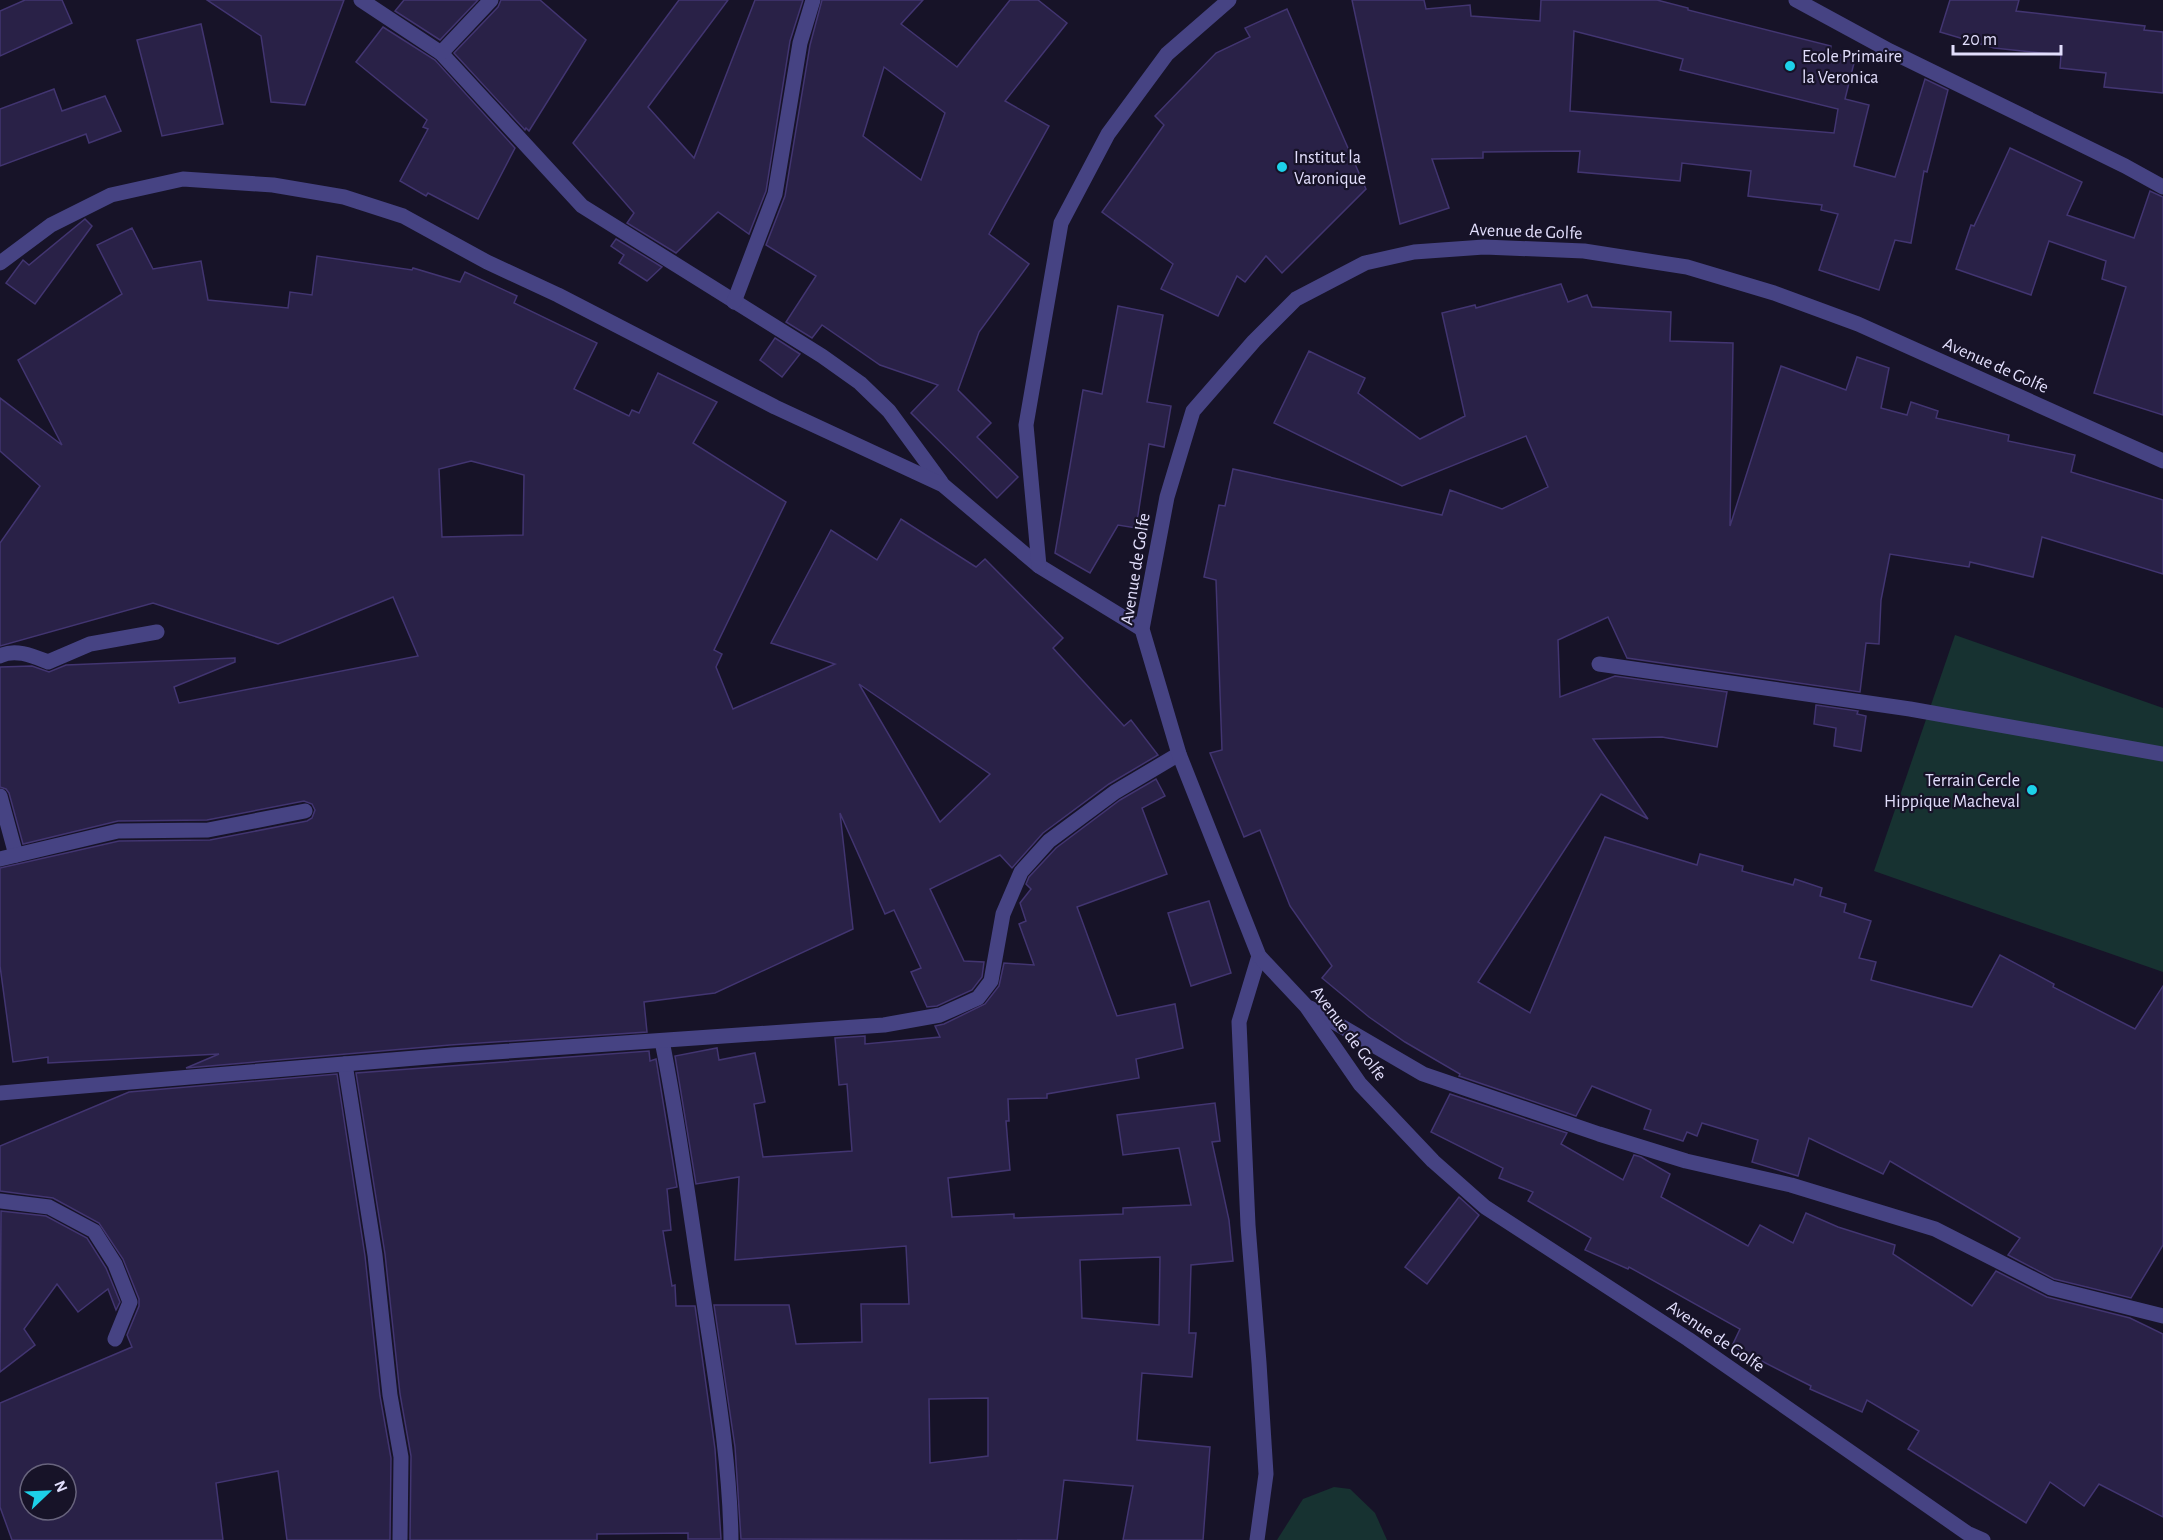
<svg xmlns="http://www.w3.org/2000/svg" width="2163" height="1540" viewBox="0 0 2163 1540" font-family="'Alegreya Sans',sans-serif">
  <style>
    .green { fill: #173231 }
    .building { fill: #292147; stroke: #423571; stroke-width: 1.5; fill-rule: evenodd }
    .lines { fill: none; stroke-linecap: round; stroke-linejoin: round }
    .minor { stroke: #464383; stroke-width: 15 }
    .poi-dot { fill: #1dd1e9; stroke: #171328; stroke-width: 2 }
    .labels { text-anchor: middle; stroke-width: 4.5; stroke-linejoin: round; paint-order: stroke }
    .poi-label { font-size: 18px; fill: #e2defc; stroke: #171328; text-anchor: start }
    .street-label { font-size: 18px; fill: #e2defc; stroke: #171328 }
  </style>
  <rect width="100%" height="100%" fill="#171328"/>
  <g class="green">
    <polygon points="1955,635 2163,708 2163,972 1874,871"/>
    <polygon points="1334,1487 1350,1489 1375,1513 1387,1540 1277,1540 1303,1499"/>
  </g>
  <g class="building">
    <polygon points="25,0 62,0 72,23 0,56 0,11"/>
    <polygon points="207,0 344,0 305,105 271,102 261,36"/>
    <polygon points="404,0 478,0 440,40 395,11"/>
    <polygon points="501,0 540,0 586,40 529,131 526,128 525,130 454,53 498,7"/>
    <polygon points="679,0 728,0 648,107 694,158 755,0 803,0 790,41 766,191 749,234 718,212 676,253 627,223 634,213 573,143"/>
    <path d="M822 0H923L901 24 957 67 1010 0H1038L1067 23 1005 101 1049 126 989 234 1029 264 979 332 958 390 991 423 977 437 1018 477 997 498 911 413 938 385 880 365 822 325 812 338 786 322 816 276 766 245 785 196 810 45ZM884 67 945 113 921 180 863 136Z"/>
    <path d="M1352 0H1424L1426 9 1470 5 1471 16 1540 21 1541 0H1657L1688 8V10L1831 46 1830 52 1855 59 1845 99 1869 105 1854 166 1895 177 1925 79 1948 90 1927 172 1924 171 1911 243 1895 240 1879 290 1819 270 1838 214 1821 210 1822 205 1748 196 1751 171 1682 163 1680 181 1578 172 1580 151 1483 152V158L1432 159 1449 208 1400 224ZM1574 31 1683 59 1680 70 1838 109 1834 133 1570 111Z"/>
    <polygon points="1950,0 2019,0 2016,11 2145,26 2144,30 2163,32 2163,93 2104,87 2106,73 2060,68 2061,55 1994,48 1940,32"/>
    <polygon points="1287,9 1366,189 1282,273 1266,256 1245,282 1237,276 1218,316 1161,289 1173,264 1102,212 1164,125 1155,116 1216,53 1250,37 1245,28"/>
    <polygon points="201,24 223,124 162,136 137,40"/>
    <polygon points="383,27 435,60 515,148 478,219 428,193 426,196 400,181 428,129 423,127 427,120 356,62"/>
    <polygon points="54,89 62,111 105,96 121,131 89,143 86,134 0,166 0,109"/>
    <polygon points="2010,148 2082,182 2067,215 2134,238 2150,191 2163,197 2163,415 2094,393 2126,287 2102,279 2106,261 2049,241 2031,295 1956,269 1971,225 1974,226"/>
    <polygon points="85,219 92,226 35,304 6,283 23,260 29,265"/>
    <path d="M132 228 153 269 201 261 208 300 288 308 290 292 312 295 317 256 412 270 413 268 460 282 465 272 517 296 514 303 597 343 574 389 629 416 632 410 639 413 658 373 717 402 693 443 786 502 714 650 722 654 716 667 733 709 835 664 771 643 831 530 877 560 901 519 976 567 985 559 1063 638 1053 648 1124 726 1131 720 1158 755 1109 784 1043 833 1012 868 1000 855 930 889 964 961 984 962 982 977 972 990 937 1006 927 1007 911 972 921 968 894 910 885 914 840 813 853 929 715 993 644 1002 647 1032 450 1045 186 1068 219 1054 48 1063V1057L13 1062 0 966V868L119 841 210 840 307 821 312 818 315 810 312 804 304 801 207 820 118 821 23 844 9 793 6 789 0 787V667L32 666 49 672 66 665 235 658V662L174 687 179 703 418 656 393 597 278 644 153 603 0 646V543L40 486 0 451V398L62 445 18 360 122 294 97 245ZM471 461 524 475 523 535 442 537 439 469ZM859 684 990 774 940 822Z"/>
    <polygon points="616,239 662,267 647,281 619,263 624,255 611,246"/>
    <polygon points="1561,284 1568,302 1587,295 1592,307 1671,312 1670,341 1733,343 1730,526 1781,366 1846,390 1857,357 1889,368 1881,408 1907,415 1911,402 1938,411 1936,418 2009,435 2008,441 2075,455 2071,472 2163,500 2163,574 2042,537 2033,577 1970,562 1969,567 1890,554 1881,600 1879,644 1866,643 1860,692 1627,658 1608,617 1558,640 1560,697 1615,676 1727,692 1717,747 1662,737 1593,739 1648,819 1601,794 1478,982 1530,1013 1605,837 1697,865 1700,854 1743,866 1742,871 1793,885 1795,879 1822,888 1820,896 1846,904 1844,912 1871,921 1859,958 1876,962 1871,980 1972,1007 2000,955 2054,984 2053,987 2135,1029 2163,986 2163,1245 2131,1298 2054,1279 2008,1255 2020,1238 1890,1161 1883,1174 1809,1138 1798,1176 1752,1162 1758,1140 1702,1123 1697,1136 1687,1132 1683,1141 1644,1129 1651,1110 1592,1086 1576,1116 1459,1076 1460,1074 1405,1042 1369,1017 1322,978 1332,966 1290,906 1260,830 1244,837 1210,753 1222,750 1216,580 1204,577 1219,505 1225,506 1233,469 1442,515 1450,490 1502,509 1548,487 1526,436 1402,486 1274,423 1309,351 1365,378 1358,393 1420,439 1465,416 1442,313 1475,305 1476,308"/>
    <polygon points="1118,306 1163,315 1147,402 1171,406 1164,447 1149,444 1136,528 1118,525 1090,573 1055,553 1083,390 1102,394"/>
    <polygon points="775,338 800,354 782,377 760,360"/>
    <polygon points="1816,705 1858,711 1857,714 1866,716 1861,751 1834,746 1836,728 1814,724"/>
    <path d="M1156 779 1165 796 1142 808 1167 874 1077 907 1117 1016 1175 1004 1183 1048 1136 1059 1139 1078 1047 1094V1098L1008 1099 1009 1121H1006L1010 1170 948 1178 952 1217 1014 1214V1218L1123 1214V1208L1191 1205 1179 1148 1123 1155 1117 1115 1215 1103 1220 1141 1212 1142 1229 1220 1233 1261 1191 1265 1189 1333H1196L1192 1377 1142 1373 1137 1440 1210 1447 1203 1540H1123L1133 1486 1064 1480 1057 1540 741 1539 735 1447 714 1305H789L796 1344 862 1342 861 1304H909L906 1246 735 1260 739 1177 696 1184 675 1056 717 1048 719 1060 755 1053 765 1102 754 1104 763 1157 852 1151 847 1084 839 1085 835 1038 865 1036V1044L940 1037 935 1026 944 1024 985 1004 999 986 1004 963 1034 965 1019 924 1026 921 1020 903 1031 889 1026 884 1029 877 1056 848 1120 800ZM1160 1257 1159 1325 1082 1318 1080 1260ZM988 1398V1456L930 1463 929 1399Z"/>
    <polygon points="1209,901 1231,973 1191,986 1168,913"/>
    <polygon points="649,1051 650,1061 656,1059 677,1187 667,1189 671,1230 663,1231 672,1286 675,1285 676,1306 695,1306 715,1449 721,1539 688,1539 688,1533 597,1534 597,1540 410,1540 411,1456 400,1394 385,1254 356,1073"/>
    <path d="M337 1074 365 1256 380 1396 391 1458 390 1540H287L278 1471 216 1483 223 1540H12L0 1507V1403L132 1347 127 1335 139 1306V1299L123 1259 99 1223 53 1198 0 1191V1146L129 1092ZM30 1474H66V1510H30Z"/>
    <polygon points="1450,1094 1567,1133 1561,1144 1623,1180 1634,1155 1641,1157 1670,1174 1661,1197 1748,1246 1760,1225 1793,1243 1806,1213 1838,1227 1895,1245 1893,1254 1972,1306 1996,1271 2047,1297 2130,1318 2163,1334 2163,1517 2099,1484 2084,1506 2050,1482 2026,1523 1908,1449 1919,1431 1867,1400 1862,1412 1810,1389 1811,1386 1732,1346 1740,1329 1629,1267 1628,1269 1585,1250 1591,1238 1528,1201 1533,1192 1499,1178 1503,1168 1431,1132"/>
    <polygon points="1459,1197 1479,1215 1427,1284 1405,1267"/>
    <polygon points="1,1211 46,1216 87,1238 106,1268 120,1302 116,1310 108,1289 78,1312 57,1284 24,1329 35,1345 0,1372"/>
  </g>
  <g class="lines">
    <g class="minor">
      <polyline points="361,0 441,53 582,206 822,356 860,383 889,411 941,482"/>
      <polyline points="1796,0 1890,51 2125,166 2163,187"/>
      <polyline points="441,53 491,0"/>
      <polyline points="0,263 51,225 111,195 183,179 273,185 344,197 403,216 487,262 558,295 775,407 943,485 1039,566 1142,629"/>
      <polyline points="734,302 775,194 800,43 813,0"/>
      <polyline points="1039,566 1026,425 1061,223 1108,134 1167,54 1229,0"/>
      <path d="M0 656C15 648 33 656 48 662L90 644 157 632"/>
      <polyline points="1599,664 1910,709 2163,754"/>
      <polyline points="0,796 16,855"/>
      <polyline points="0,859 118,831 208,830 305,811"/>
      <polyline points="1310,1008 1423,1074 1599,1134 1686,1161 1791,1185 1935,1229 2051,1288 2163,1316"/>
      <path d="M662 1041C679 1125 690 1211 703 1296 715 1376 730 1459 731 1540"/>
      <polyline points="345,1064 375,1255 390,1395 401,1457 400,1540"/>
      <polyline points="0,1093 451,1055 884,1025 940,1015 978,998 991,981 1003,914 1021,872 1049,841 1115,792 1179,754"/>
      <polyline points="0,1201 49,1207 94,1231 115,1264 130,1302 115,1339"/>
      <polyline points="1257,1540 1266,1474 1259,1363 1248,1225 1239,1022 1259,956"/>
      <polyline points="1983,1540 1967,1533 1688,1339 1485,1207 1433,1161 1360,1084 1306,1006 1259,956 1179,754 1142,629 1167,497 1193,411 1254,341 1296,299 1365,263 1414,252 1484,247 1584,251 1687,267 1774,293 1858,324 2163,461"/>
    </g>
  </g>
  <g class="poi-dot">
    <circle cx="1790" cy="66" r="6"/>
    <circle cx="1282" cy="167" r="6"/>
    <circle cx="2032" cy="790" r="6"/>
  </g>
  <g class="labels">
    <g class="poi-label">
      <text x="1802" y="62">Ecole Primaire<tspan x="1802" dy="21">la Veronica</tspan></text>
      <text x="1294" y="163">Institut la<tspan x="1294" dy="21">Varonique</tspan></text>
      <text x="2020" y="786" text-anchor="end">Terrain Cercle<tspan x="2020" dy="21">Hippique Macheval</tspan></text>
    </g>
    <g class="street-label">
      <text transform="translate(1526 231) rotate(2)" y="6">Avenue de Golfe</text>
      <text transform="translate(1996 365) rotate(24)" y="6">Avenue de Golfe</text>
      <text transform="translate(1135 569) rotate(-81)" y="6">Avenue de Golfe</text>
      <text transform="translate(1349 1033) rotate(53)" y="6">Avenue de Golfe</text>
      <text transform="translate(1716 1336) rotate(34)" y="6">Avenue de Golfe</text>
    </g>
  </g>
  <g transform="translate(48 1492) rotate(67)"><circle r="28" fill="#171328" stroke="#68647d" stroke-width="1.5"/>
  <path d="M0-4.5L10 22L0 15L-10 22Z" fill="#1dd1e9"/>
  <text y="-9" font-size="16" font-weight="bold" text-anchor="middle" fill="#e2defc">N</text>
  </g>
  <path d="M1953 45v9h108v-9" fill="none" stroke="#e2defc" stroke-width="3"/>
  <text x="1962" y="45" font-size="18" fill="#e2defc" stroke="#171328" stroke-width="4.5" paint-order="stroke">20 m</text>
</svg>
